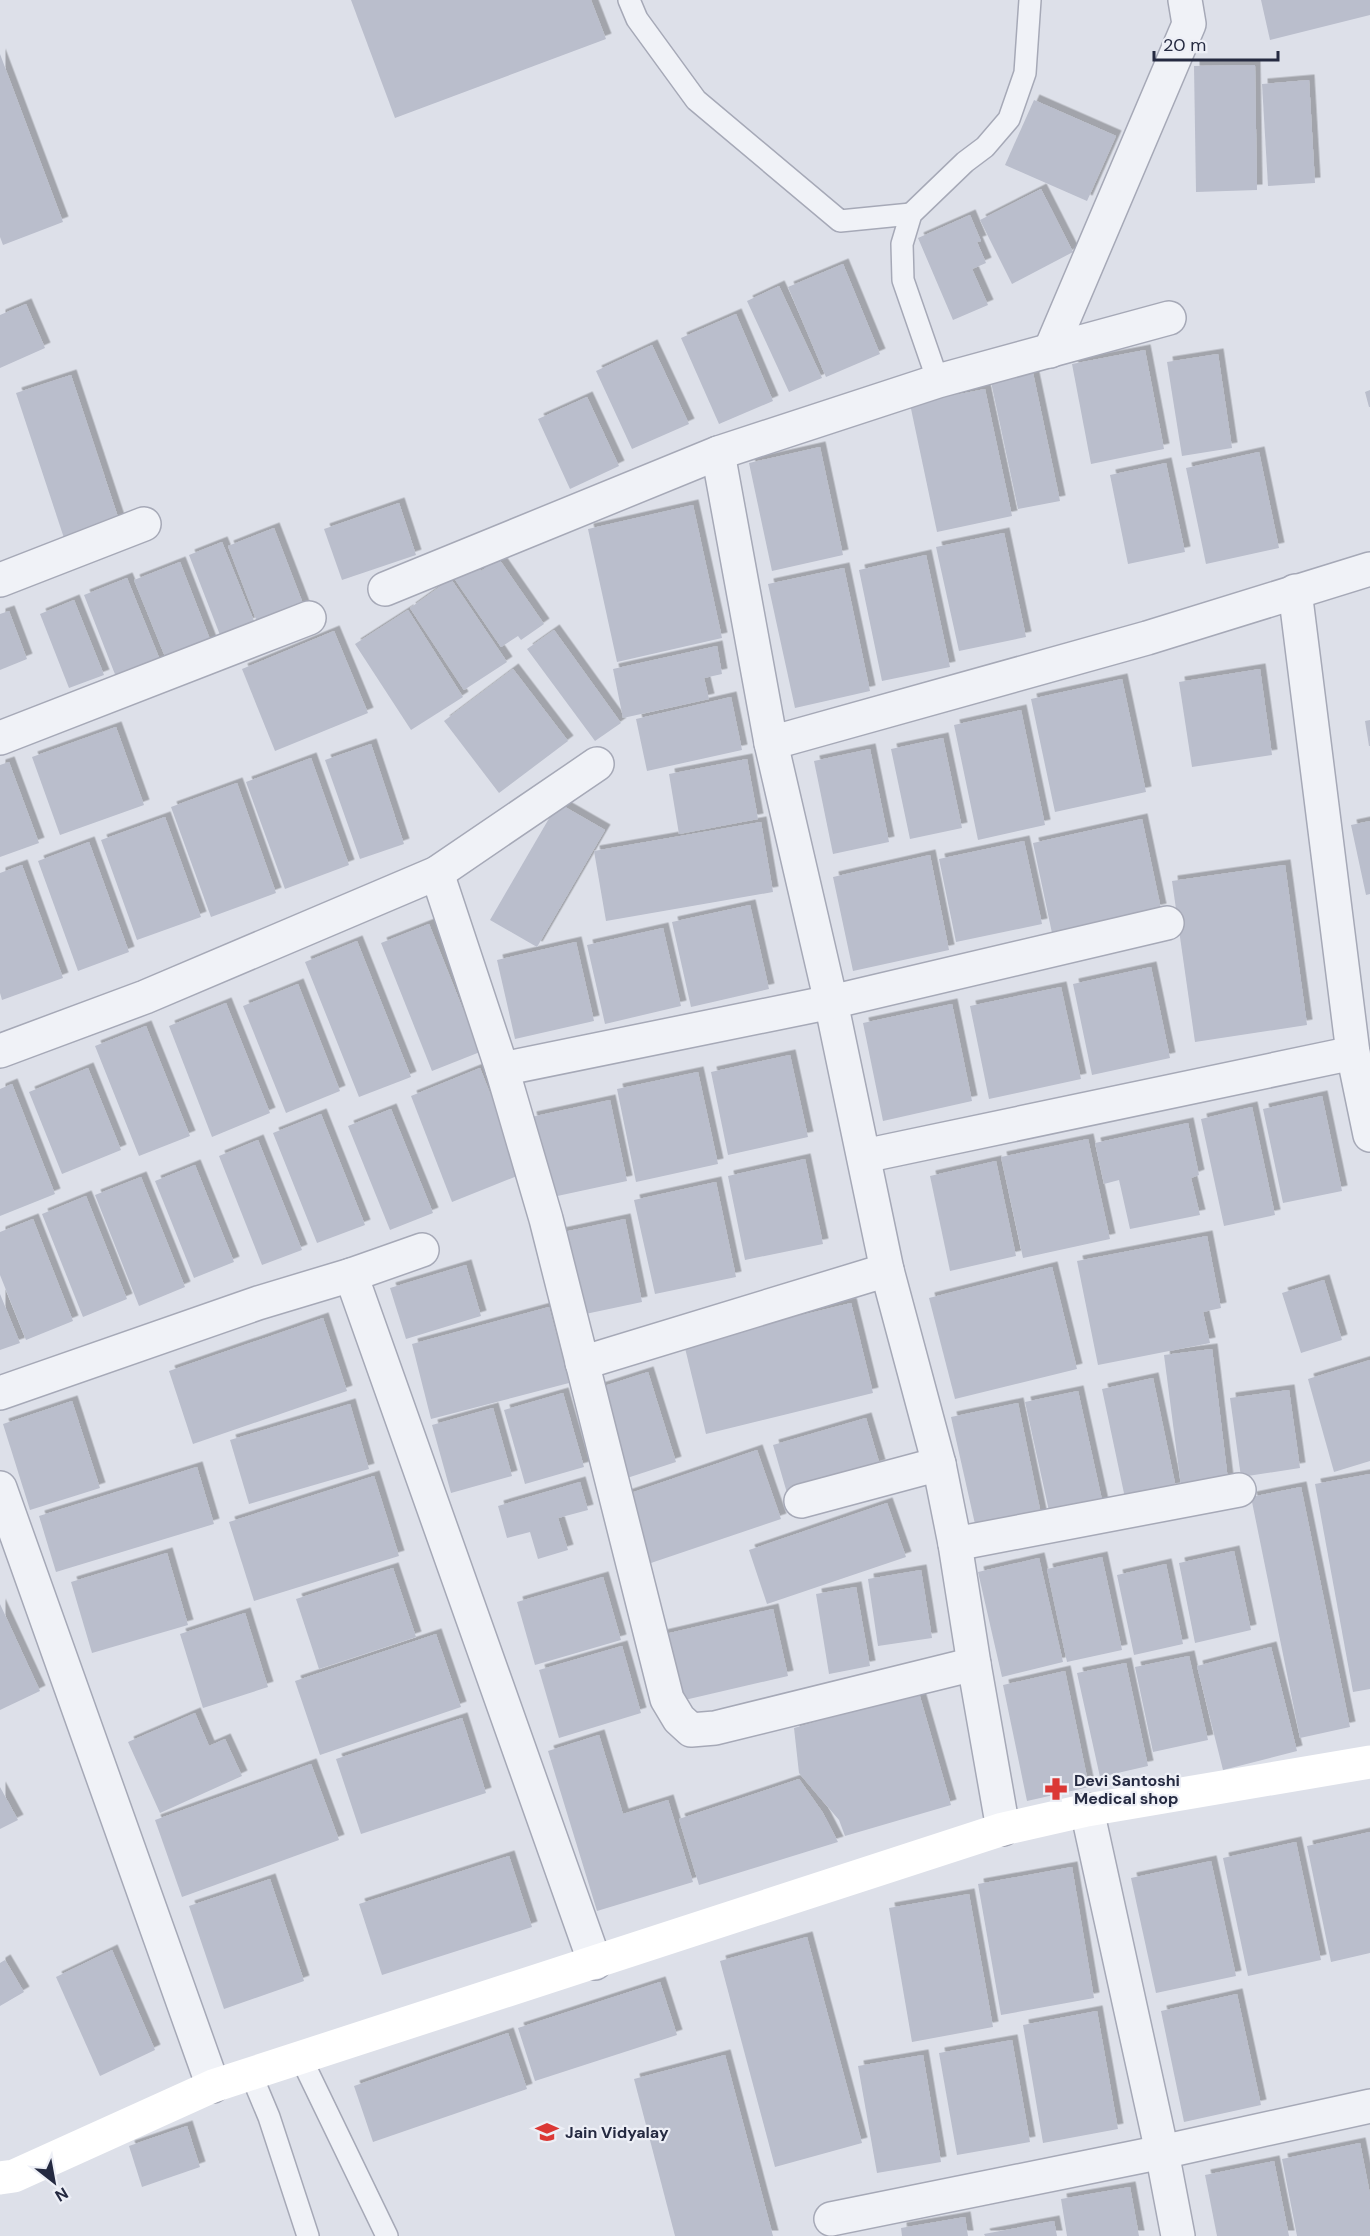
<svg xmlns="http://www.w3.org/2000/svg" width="1370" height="2236" viewBox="0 0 1370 2236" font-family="'DM Sans',sans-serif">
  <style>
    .building { fill: #babecc; filter: url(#shadow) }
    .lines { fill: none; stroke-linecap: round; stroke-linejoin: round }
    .lane-casing { stroke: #a6a9b7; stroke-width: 24 }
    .street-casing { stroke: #a6a9b7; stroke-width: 36 }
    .lane { stroke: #f0f2f7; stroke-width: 21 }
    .street { stroke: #f0f2f7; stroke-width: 33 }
    .secondary { stroke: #fff; stroke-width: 33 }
    .labels { text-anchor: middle; stroke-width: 4.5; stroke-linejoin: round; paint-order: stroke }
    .poi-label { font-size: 16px; font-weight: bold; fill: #252a41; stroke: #edeff6; text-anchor: start }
  </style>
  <defs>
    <filter id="shadow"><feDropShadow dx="5.5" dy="-5.5" stdDeviation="0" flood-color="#0004"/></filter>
  </defs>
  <rect width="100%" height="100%" fill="#dde0e9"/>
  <g class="building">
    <polygon points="351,0 591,0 606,39 395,118"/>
    <polygon points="1261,0 1370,0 1370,15 1270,40"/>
    <polygon points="0,54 63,222 3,245 0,237"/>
    <polygon points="1255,65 1257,190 1196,192 1194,66"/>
    <polygon points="1309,80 1315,183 1268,186 1262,84"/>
    <polygon points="1034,100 1116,136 1087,201 1005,165"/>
    <polygon points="1041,189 1073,252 1012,284 980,220"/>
    <polygon points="970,215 981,241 977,242 986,263 972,269 988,305 953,320 918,238"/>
    <polygon points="843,264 880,354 826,377 788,287"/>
    <polygon points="779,286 822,378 789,392 747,301"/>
    <polygon points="26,304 45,348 0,368 0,315"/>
    <polygon points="736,314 773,401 719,424 681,338"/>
    <polygon points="652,345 689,424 632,449 596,371"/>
    <polygon points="1145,350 1164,449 1091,464 1072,364"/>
    <polygon points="1218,354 1232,448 1182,456 1167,362"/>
    <polygon points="1033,373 1060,501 1018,509 991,382"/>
    <polygon points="71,375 119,520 64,538 16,393"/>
    <polygon points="985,389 1012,516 937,532 910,404"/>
    <polygon points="1370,390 1370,407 1369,407 1365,392"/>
    <polygon points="587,397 619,466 570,489 538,419"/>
    <polygon points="820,447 843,555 772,571 749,463"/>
    <polygon points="1259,452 1279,548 1206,564 1186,468"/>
    <polygon points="1166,463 1185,552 1128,564 1110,475"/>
    <polygon points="399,503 416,555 342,580 324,529"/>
    <polygon points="693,505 722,638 617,662 588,529"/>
    <polygon points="274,528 305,609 259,627 228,546"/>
    <polygon points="1004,533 1026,637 959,651 936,547"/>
    <polygon points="222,542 254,621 220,635 189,555"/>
    <polygon points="926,555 950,667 882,681 859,570"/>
    <polygon points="499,559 544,624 521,640 518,636 501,647 454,578 476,563 481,571"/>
    <polygon points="180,562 213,647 168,664 134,580"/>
    <polygon points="844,568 870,691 795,708 768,584"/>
    <polygon points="127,578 162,665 118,682 84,595"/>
    <polygon points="451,579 507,662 464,690 410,608"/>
    <polygon points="74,600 104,675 69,688 40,614"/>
    <polygon points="408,610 463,697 411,730 355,644"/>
    <polygon points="9,611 27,659 0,670 0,614"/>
    <polygon points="554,630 621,723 595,741 527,649"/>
    <polygon points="334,631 368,713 275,751 242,669"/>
    <polygon points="717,646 722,674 704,678 709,699 623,718 613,669"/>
    <polygon points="513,669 568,741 499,793 444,721"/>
    <polygon points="1260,669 1272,755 1192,767 1179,682"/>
    <polygon points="1122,679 1146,792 1055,812 1031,699"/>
    <polygon points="731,697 742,750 647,771 636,719"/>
    <polygon points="1021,710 1045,825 978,840 954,725"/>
    <polygon points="1370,720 1370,746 1369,746 1365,721"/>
    <polygon points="116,727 144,805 60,835 32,757"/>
    <polygon points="943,738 962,828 910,839 891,749"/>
    <polygon points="371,744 404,844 360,859 325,760"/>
    <polygon points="870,749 889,842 833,854 814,761"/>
    <polygon points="311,758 349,865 285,889 246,782"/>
    <polygon points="747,759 758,819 679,834 669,774"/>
    <polygon points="9,762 39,843 0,857 0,765"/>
    <polygon points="237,783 276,893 211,917 171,807"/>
    <polygon points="558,803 605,830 537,947 490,920"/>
    <polygon points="165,817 201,917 137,940 101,840"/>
    <polygon points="1142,819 1161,909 1052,933 1033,843"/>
    <polygon points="1370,821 1370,894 1366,895 1351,825"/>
    <polygon points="761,822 773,892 606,921 594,851"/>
    <polygon points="1024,841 1042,924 956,942 939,859"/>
    <polygon points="89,842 129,952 78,971 38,861"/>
    <polygon points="930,855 949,950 853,971 833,877"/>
    <polygon points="22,865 63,978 2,1000 0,993 0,873"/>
    <polygon points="1285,865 1307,1025 1195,1042 1172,881"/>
    <polygon points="750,905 769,989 691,1007 672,922"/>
    <polygon points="429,924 480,1052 432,1071 381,943"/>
    <polygon points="663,928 681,1006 605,1024 587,945"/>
    <polygon points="357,941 411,1077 359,1097 305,962"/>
    <polygon points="576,942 594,1021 515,1039 497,960"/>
    <polygon points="1151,967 1170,1058 1092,1075 1073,984"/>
    <polygon points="298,984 340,1091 286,1113 243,1006"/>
    <polygon points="1061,987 1081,1079 989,1099 970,1006"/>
    <polygon points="226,1003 270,1113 212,1137 169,1026"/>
    <polygon points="952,1004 972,1101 883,1121 863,1023"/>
    <polygon points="146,1026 190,1136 139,1156 95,1046"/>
    <polygon points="790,1055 808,1137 728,1155 711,1072"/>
    <polygon points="88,1068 121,1150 62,1174 29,1092"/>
    <polygon points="480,1068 522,1174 452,1202 411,1096"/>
    <polygon points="698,1072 718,1164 636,1182 617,1089"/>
    <polygon points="12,1084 55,1194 0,1216 0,1089"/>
    <polygon points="1322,1096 1342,1191 1283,1203 1263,1109"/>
    <polygon points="610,1100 627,1181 548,1198 531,1117"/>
    <polygon points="1252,1107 1275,1215 1224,1226 1201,1119"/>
    <polygon points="391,1109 433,1213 390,1230 348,1126"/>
    <polygon points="321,1114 365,1225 317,1243 273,1133"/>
    <polygon points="1188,1123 1199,1175 1191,1178 1200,1215 1130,1229 1119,1180 1104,1184 1095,1143"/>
    <polygon points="1088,1139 1110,1239 1023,1258 1001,1157"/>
    <polygon points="258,1140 302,1250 262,1265 219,1156"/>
    <polygon points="805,1159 823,1244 745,1260 728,1176"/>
    <polygon points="996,1161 1016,1256 950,1271 930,1176"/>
    <polygon points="195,1165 234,1262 194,1278 155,1181"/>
    <polygon points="141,1177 185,1287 139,1306 95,1195"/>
    <polygon points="716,1182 736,1277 655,1294 634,1200"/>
    <polygon points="86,1196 127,1299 83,1317 42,1214"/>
    <polygon points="33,1219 73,1321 26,1340 0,1275 0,1232"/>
    <polygon points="625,1219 642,1302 576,1316 559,1233"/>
    <polygon points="1207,1236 1221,1308 1203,1312 1210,1343 1098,1365 1077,1261"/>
    <polygon points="466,1265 481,1316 406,1339 390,1288"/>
    <polygon points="1052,1267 1077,1369 955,1399 929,1298"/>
    <polygon points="1324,1280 1342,1340 1301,1353 1282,1293"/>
    <polygon points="0,1294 20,1343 0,1350"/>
    <polygon points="851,1303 873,1393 706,1434 684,1344"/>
    <polygon points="549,1307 569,1383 431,1419 412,1344"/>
    <polygon points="323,1318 347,1391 193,1444 169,1371"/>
    <polygon points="1212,1349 1228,1480 1181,1486 1164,1355"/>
    <polygon points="1370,1360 1370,1461 1334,1472 1308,1379"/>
    <polygon points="648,1372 676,1462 624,1479 595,1389"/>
    <polygon points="1153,1378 1176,1488 1125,1498 1102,1389"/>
    <polygon points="1289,1390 1300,1468 1241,1477 1230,1398"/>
    <polygon points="1078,1391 1104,1509 1051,1520 1025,1402"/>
    <polygon points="563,1393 584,1467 525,1484 504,1410"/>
    <polygon points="72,1401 100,1488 30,1510 3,1424"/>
    <polygon points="1018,1403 1042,1519 977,1533 951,1417"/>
    <polygon points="350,1404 369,1469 249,1504 230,1440"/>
    <polygon points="493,1408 512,1476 451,1493 432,1425"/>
    <polygon points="866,1418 880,1465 787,1493 773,1445"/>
    <polygon points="757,1450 781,1519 645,1565 622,1496"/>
    <polygon points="197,1467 214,1524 56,1572 39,1516"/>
    <polygon points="1370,1474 1370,1689 1353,1692 1315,1484"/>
    <polygon points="374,1476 399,1556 254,1601 229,1522"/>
    <polygon points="580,1482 588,1510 558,1518 568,1550 538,1559 530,1532 507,1538 498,1506"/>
    <polygon points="1301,1487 1350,1727 1300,1738 1251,1497"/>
    <polygon points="887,1503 906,1557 767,1604 749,1550"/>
    <polygon points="1234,1551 1251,1630 1195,1643 1179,1563"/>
    <polygon points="167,1553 188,1625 92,1653 71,1582"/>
    <polygon points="1102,1557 1122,1650 1067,1662 1047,1569"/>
    <polygon points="1039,1558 1063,1662 1002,1677 978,1572"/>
    <polygon points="1166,1564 1183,1644 1134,1655 1117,1575"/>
    <polygon points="393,1568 416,1637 319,1669 296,1599"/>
    <polygon points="921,1570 932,1638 878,1646 868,1579"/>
    <polygon points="603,1577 621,1640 535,1665 517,1602"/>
    <polygon points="856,1587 870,1666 829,1674 816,1594"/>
    <polygon points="0,1604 40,1691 0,1710"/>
    <polygon points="773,1609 788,1676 676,1702 661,1635"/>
    <polygon points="245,1613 268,1687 203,1708 180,1634"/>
    <polygon points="436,1634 461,1707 320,1755 295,1681"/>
    <polygon points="622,1646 641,1713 559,1738 539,1670"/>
    <polygon points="1271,1647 1297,1751 1223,1770 1197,1666"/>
    <polygon points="1189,1656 1208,1740 1153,1752 1135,1667"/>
    <polygon points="1126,1663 1148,1766 1100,1777 1077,1673"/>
    <polygon points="1065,1671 1089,1787 1027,1801 1003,1685"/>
    <polygon points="919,1693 951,1805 845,1836 839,1820 799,1773 794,1728"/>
    <polygon points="195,1713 209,1746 225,1739 242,1776 160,1813 128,1742"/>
    <polygon points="462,1718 486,1793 361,1834 336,1759"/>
    <polygon points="599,1735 623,1814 668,1800 693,1882 597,1911 548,1751"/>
    <polygon points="311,1764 339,1840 182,1897 155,1820"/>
    <polygon points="799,1779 823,1813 838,1842 699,1885 679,1819"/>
    <polygon points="0,1787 18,1820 0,1829"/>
    <polygon points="1370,1832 1370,1953 1331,1962 1307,1846"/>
    <polygon points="1296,1842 1321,1960 1248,1976 1223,1858"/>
    <polygon points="509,1856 532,1927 382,1975 359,1904"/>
    <polygon points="1211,1861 1236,1976 1156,1993 1131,1878"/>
    <polygon points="1072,1867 1094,1998 1001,2015 978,1884"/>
    <polygon points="270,1879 304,1981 224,2009 189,1906"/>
    <polygon points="969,1894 993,2027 912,2042 889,1908"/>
    <polygon points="807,1937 862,2143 775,2167 720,1961"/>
    <polygon points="112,1950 155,2050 100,2076 56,1977"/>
    <polygon points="5,1960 24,1992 0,2006 0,1963"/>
    <polygon points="660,1982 677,2035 535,2081 518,2028"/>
    <polygon points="1237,1994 1261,2105 1184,2122 1161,2011"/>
    <polygon points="1097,2011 1118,2129 1043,2143 1023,2025"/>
    <polygon points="508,2033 527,2089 373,2142 354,2086"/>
    <polygon points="1012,2040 1030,2142 957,2155 939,2053"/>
    <polygon points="725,2055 773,2236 675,2236 634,2079"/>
    <polygon points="923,2055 941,2162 877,2173 858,2066"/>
    <polygon points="187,2126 200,2167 142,2187 129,2146"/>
    <polygon points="1360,2143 1370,2194 1370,2236 1297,2236 1282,2159"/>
    <polygon points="1274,2161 1289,2236 1217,2236 1205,2175"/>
    <polygon points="1130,2187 1139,2236 1067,2236 1061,2199"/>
    <polygon points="965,2217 968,2236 902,2236 901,2228"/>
    <polygon points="1054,2221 1057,2236 985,2236 984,2234"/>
  </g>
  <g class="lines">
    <g class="lane-casing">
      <g id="lane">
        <polyline points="629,0 637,19 696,100 840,221 911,214"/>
        <polyline points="938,381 903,280 902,244 911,214 965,162 985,147 1009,119 1025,73 1030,0"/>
        <polyline points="301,2058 387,2236"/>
        <polyline points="251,2074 269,2117 308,2236"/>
      </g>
    </g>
    <g class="street-casing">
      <g id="street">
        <polyline points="1050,351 1189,24 1185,0"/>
        <polyline points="718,453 771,743 831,1002 887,1270 939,1464 955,1544 974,1664 1003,1829"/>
        <polyline points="0,580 144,524"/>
        <polyline points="385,589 718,453 938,381 1169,318"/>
        <polyline points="1295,591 1353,1053 1370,1135"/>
        <polyline points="0,738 309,618"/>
        <polyline points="771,743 1147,638 1370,569"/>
        <polyline points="437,873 502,1069 831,1002 1167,923"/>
        <polyline points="0,1051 145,997 437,873 597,764"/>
        <polyline points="502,1069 546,1219 667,1699 679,1719 691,1730 715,1728 974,1664"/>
        <polyline points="864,1156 1353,1053"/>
        <polyline points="351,1275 595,1963"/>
        <polyline points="582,1363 887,1270"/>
        <polyline points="0,1393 258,1303 351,1275 422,1250"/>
        <polyline points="0,1488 213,2086"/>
        <polyline points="801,1501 939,1464"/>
        <polyline points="955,1544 1239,1490"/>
        <polyline points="1087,1810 1162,2152 1178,2236"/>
        <polyline points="831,2219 1162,2152 1370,2106"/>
      </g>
    </g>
    <use href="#lane" class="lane"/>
    <use href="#street" class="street"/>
    <polyline class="secondary" points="0,2178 14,2176 213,2086 1003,1829 1087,1810 1370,1762"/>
  </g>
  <defs>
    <g id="pharmacy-bare" transform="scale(1.8)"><path d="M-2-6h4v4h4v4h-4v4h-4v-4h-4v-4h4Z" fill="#db3835" stroke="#edeff6" stroke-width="2.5" paint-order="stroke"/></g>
    <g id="school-bare" transform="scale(1.8)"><path d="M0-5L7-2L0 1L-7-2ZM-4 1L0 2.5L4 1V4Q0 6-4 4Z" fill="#db3835" stroke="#edeff6" stroke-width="2.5" paint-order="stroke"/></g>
  </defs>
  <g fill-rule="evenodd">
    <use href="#pharmacy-bare" x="1056" y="1789"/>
    <use href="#school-bare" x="547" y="2132"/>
  </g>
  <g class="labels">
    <g class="poi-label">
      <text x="1074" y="1786">Devi Santoshi<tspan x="1074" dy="18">Medical shop</tspan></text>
      <text x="565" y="2138">Jain Vidyalay</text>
    </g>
  </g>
  <g transform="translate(54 2182) rotate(149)" stroke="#edeff6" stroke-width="4.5" paint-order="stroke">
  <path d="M0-4.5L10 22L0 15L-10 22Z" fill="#252a41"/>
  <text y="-9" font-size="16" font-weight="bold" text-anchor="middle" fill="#252a41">N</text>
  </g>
  <path d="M1154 51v9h124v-9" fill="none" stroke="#252a41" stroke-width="3"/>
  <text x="1163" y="51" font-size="18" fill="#252a41" stroke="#edeff6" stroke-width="4.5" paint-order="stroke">20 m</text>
</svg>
